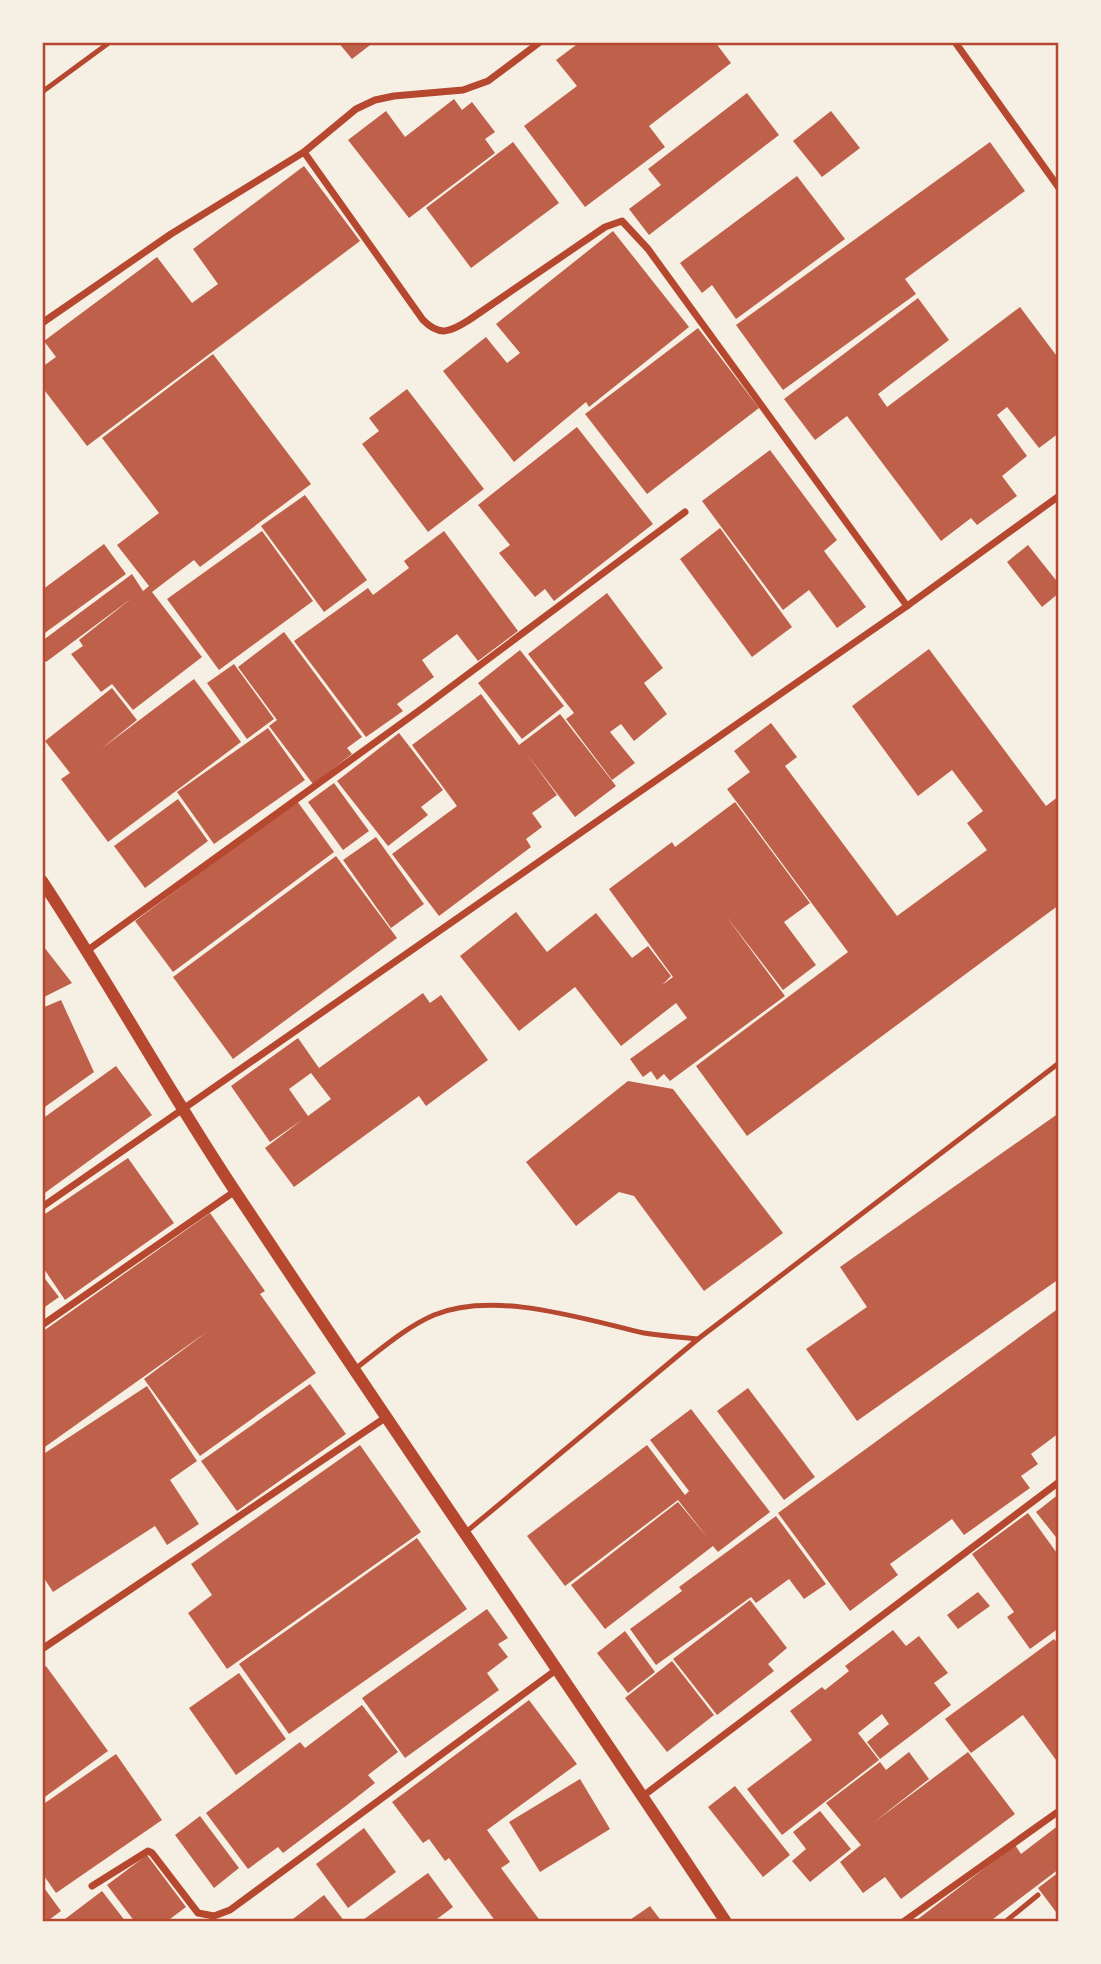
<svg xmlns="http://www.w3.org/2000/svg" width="1101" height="1964" viewBox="0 0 1101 1964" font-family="'Titillium Web',sans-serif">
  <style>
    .building { fill: #bf614a; fill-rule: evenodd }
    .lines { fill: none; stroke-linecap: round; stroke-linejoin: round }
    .service { stroke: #b5482f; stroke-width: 5 }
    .minor { stroke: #b5482f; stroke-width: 7 }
    .tertiary { stroke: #b5482f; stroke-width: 12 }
    .neatline { fill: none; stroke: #b5482f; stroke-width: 2.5 }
  </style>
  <rect width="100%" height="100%" fill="#f6efe4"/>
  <g class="building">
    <polygon points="338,42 374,42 352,59"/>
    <polygon points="580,42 715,42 731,63 649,126 665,147 585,207 524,126 577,86 556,60"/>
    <polygon points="747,93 779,135 649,235 629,209 661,185 648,169"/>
    <polygon points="454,99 462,110 472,102 495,132 485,139 495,153 409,218 348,140 386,111 405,137"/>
    <polygon points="831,111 860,148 822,177 793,141"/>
    <polygon points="513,142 559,203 471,268 426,208"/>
    <polygon points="990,142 1025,191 905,279 916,294 783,390 736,325"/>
    <polygon points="304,166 360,241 87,446 42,387 42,367 56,357 44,341 157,257 192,303 218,284 193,249"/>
    <polygon points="797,176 845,239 736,319 712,285 702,293 680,263"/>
    <polygon points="613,231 689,327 589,407 586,402 514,462 443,371 486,337 507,363 520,353 496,324"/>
    <polygon points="918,298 949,340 878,394 887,407 1020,307 1059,359 1059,433 1039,448 1007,407 997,415 1027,456 1002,476 1017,496 977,525 971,518 941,541 847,416 815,440 784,399"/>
    <polygon points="698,328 759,408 647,494 585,414"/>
    <polygon points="213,354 311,484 200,567 194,560 152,592 202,657 133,710 112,684 101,692 71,654 83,646 79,640 132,598 46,662 42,657 42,641 132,574 143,591 149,586 117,545 159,513 102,438"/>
    <polygon points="407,389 484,489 428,532 362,444 379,431 369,418"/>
    <polygon points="577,427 653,524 554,601 545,589 535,597 499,553 510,545 478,505"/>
    <polygon points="770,450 837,540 824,551 866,607 837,628 809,590 783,610 702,501"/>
    <polygon points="305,495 367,580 324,612 261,526"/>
    <polygon points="720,528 792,627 752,657 680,559"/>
    <polygon points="262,531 313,601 219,670 167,599"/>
    <polygon points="444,531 518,631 478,661 457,634 422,660 434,677 397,704 403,711 366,737 294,641 368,588 373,595 409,568 404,561"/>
    <polygon points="104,544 126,574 42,635 42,590"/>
    <polygon points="1028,545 1059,584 1059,593 1042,607 1007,562"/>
    <polygon points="607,593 663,668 644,683 667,714 634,741 621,724 610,732 635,763 612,780 566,719 574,713 528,654"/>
    <polygon points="284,632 362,737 347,748 352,754 313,784 269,726 277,720 238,667"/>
    <polygon points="929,649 1046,806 1059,796 1059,905 747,1136 696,1066 848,952 727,789 750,772 734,751 771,723 797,757 785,766 897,916 987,850 967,823 983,811 952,770 918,796 852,706"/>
    <polygon points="520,650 564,706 522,739 478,683"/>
    <polygon points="234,664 274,719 247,739 207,683"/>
    <polygon points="194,679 241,742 108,842 61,779 70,773 45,741 112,688 137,720 101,749"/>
    <polygon points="481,694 519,745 560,714 616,786 575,817 526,753 557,795 532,813 542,827 526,839 531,847 439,916 392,854 457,806 412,745"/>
    <polygon points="268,728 305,780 214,844 177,792"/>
    <polygon points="399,733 443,790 421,807 428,815 388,846 337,781"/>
    <polygon points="334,783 369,831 343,850 308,802"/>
    <polygon points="178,799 208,841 145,888 114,846"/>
    <polygon points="297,801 334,852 173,972 135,921"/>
    <polygon points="735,802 810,903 784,922 816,965 783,990 726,916 785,996 670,1081 664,1074 657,1080 651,1071 643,1077 630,1059 687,1018 676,1003 621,1046 575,987 519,1031 460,956 516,912 547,952 596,913 632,958 648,946 671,976 662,985 673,977 609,889 672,842 675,847"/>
    <polygon points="376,837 424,904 391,928 343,860"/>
    <polygon points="336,856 397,938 233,1059 173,977"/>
    <polygon points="44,947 72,983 42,998 42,948"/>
    <path d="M423 993 430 1003 441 995 488 1060 426 1106 419 1096 294 1187 265 1148 302 1120 270 1142 231 1086 298 1038 319 1068ZM311 1073 331 1099 308 1116 289 1089Z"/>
    <polygon points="61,1000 94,1072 42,1109 42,1008"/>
    <polygon points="116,1066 152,1115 42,1195 42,1119"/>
    <polygon points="628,1081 673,1089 783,1233 704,1291 634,1196 619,1192 576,1226 526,1162"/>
    <polygon points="1059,1113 1059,1279 857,1421 806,1349 867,1307 840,1267"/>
    <polygon points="128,1158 174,1223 65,1300 42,1266 42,1216"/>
    <polygon points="210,1213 265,1291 260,1294 316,1373 200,1456 144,1379 208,1331 42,1449 42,1332"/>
    <polygon points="42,1275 59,1297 42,1309"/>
    <polygon points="1059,1308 1059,1433 1031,1454 1038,1464 1021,1476 1030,1488 964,1535 952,1519 890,1564 898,1575 850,1611 778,1513"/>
    <polygon points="310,1384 346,1434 237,1511 201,1461"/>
    <polygon points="147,1386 197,1461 170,1480 199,1524 167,1545 155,1526 53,1592 42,1575 42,1455"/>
    <polygon points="748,1388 815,1477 784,1500 717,1411"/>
    <polygon points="691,1409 770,1512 718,1552 713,1546 605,1629 571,1585 678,1502 707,1537 678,1500 565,1586 527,1536 647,1445 685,1495 689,1491 650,1440"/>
    <polygon points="360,1445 421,1532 227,1669 188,1613 212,1595 191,1564"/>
    <polygon points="1059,1494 1059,1541 1036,1512"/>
    <polygon points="1028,1513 1059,1556 1059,1628 1030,1649 1007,1617 1014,1612 972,1554"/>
    <polygon points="776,1516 826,1584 804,1599 789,1579 756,1603 751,1597 656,1665 630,1629 682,1591 679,1587"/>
    <polygon points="417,1538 467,1609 289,1734 239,1664"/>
    <polygon points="978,1592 990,1606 958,1629 947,1615"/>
    <polygon points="750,1600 787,1648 768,1664 774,1671 717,1715 673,1659"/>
    <polygon points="487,1609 508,1638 498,1644 508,1657 487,1673 499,1690 405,1758 362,1698"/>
    <polygon points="893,1630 906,1646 919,1636 948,1673 934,1683 951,1705 880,1759 867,1742 889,1724 882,1714 858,1733 879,1760 782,1835 747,1789 812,1740 790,1711 822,1687 825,1690 849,1671 845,1666"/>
    <polygon points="625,1631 655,1672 628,1693 597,1653"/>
    <polygon points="1054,1639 1059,1645 1059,1764 1023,1715 971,1753 945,1719"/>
    <polygon points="672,1661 714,1715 667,1752 625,1698"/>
    <polygon points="46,1666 108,1751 42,1799 42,1669"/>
    <polygon points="239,1673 286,1739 236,1775 189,1708"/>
    <polygon points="529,1700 577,1764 487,1830 510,1862 501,1868 541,1922 496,1922 449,1858 445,1861 429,1839 423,1843 392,1802"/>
    <polygon points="362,1705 398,1752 368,1775 375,1783 347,1805 283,1853 278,1847 248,1869 206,1813 300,1742 305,1748"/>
    <polygon points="909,1752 929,1779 873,1823 968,1752 1015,1814 901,1899 885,1877 863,1893 840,1862 861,1845 826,1803 880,1762 886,1770"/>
    <polygon points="116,1754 162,1820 56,1893 42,1873 42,1805"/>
    <polygon points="580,1779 610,1829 540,1872 509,1822"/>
    <polygon points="735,1786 790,1855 763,1877 708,1807"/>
    <polygon points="820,1811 851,1849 810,1882 792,1861 806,1849 793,1832"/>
    <polygon points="200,1816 239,1868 214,1888 175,1835"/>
    <polygon points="1059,1825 1059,1869 989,1922 914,1922 1015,1845 1021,1854"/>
    <polygon points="364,1828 396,1872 348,1908 316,1864"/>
    <polygon points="147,1855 186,1907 166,1922 135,1922 107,1885"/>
    <polygon points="1059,1872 1059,1916 1038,1888"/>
    <polygon points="428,1873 453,1907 433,1922 360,1922"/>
    <polygon points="42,1885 61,1911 46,1922 42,1922"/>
    <polygon points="102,1891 126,1922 61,1922 73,1913"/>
    <polygon points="324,1895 345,1922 289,1922"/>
    <polygon points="650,1906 662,1922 627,1922"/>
  </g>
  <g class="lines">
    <g class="service">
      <polyline points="42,92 110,42"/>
      <path d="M355 1369C380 1350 406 1327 434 1315 494 1290 583 1319 644 1333 662 1336 680 1337 698 1339"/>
      <polyline points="466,1532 698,1339 1059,1063"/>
      <polyline points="1005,1922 1038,1895"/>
    </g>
    <g class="minor">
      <polyline points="955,42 1059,188"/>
      <path d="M304 152 423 320C440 337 450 332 469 320L605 227 622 221 648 249 907 606"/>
      <polyline points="42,323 171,234 304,152 356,109 375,100 394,96 463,90 488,81 540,42"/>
      <polyline points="88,950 424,707 685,512"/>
      <polyline points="42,1207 907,606 1059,496"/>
      <polyline points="42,1325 235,1191"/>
      <polyline points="42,1649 385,1418"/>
      <polyline points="643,1796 1059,1482"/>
      <polyline points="92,1886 148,1851 152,1853 198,1913 214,1916 230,1910 556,1670"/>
      <polyline points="903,1922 1059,1811"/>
    </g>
    <path class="tertiary" d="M42 881C110 984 169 1092 237 1194 398 1438 565 1678 726 1922"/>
  </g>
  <rect width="1101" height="1964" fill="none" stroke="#f6efe4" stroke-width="88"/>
  <rect x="44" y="44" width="1013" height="1876" class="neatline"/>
</svg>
